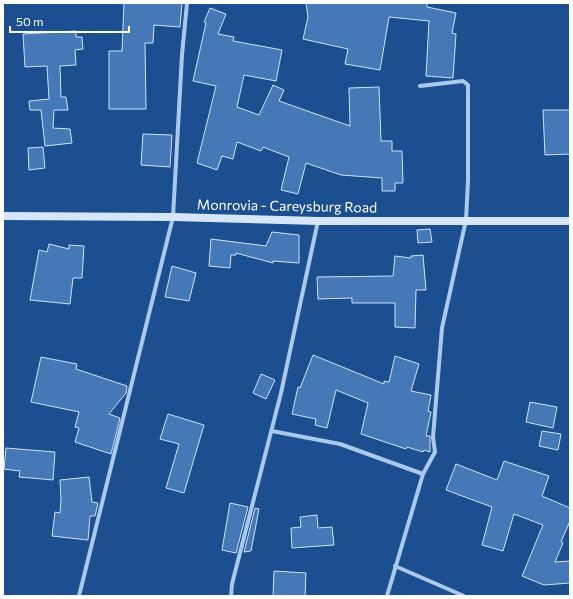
<svg xmlns="http://www.w3.org/2000/svg" width="573" height="599" viewBox="0 0 573 599" font-family="Commissioner,sans-serif">
  <style>
    .building { fill: #4478b7; stroke: #cfe3fa }
    .lines { fill: none; stroke-linecap: round; stroke-linejoin: round }
    .minor { stroke: #a9c9ee; stroke-width: 4 }
    .secondary { stroke: #d6e6fa; stroke-width: 8 }
    .labels { text-anchor: middle; stroke-width: 3; stroke-linejoin: round; paint-order: stroke }
    .street-label { font-size: 14px; fill: #fff; stroke: #1b4f8f }
  </style>
  <rect width="100%" height="100%" fill="#1b4f8f"/>
  <g class="building">
    <polygon points="124,3 182,3 180,27 154,25 153,43 145,43 146,109 109,109 109,51 122,51"/>
    <polygon points="306,3 427,3 427,7 456,13 452,33 456,34 453,78 426,76 429,21 389,17 380,70 345,64 348,49 303,39 308,17"/>
    <polygon points="210,8 226,14 218,34 234,37 233,41 282,50 276,81 244,75 237,107 259,115 273,85 284,90 279,101 350,126 349,88 379,87 381,141 392,141 392,151 402,151 403,183 395,183 395,191 382,191 382,178 341,175 306,163 298,194 281,190 289,157 263,147 261,151 237,142 233,159 222,156 217,170 197,163 216,86 193,81 206,23 204,22"/>
    <polygon points="76,31 76,37 82,37 83,49 75,50 76,65 60,66 61,97 66,97 68,110 54,110 53,128 70,129 72,143 45,146 41,110 30,110 29,101 49,99 47,66 25,67 23,34"/>
    <polygon points="543,110 570,110 570,154 545,155"/>
    <polygon points="143,134 172,135 170,167 141,165"/>
    <polygon points="43,147 45,168 29,170 28,148"/>
    <polygon points="430,229 432,242 418,243 417,230"/>
    <polygon points="272,232 299,235 299,263 273,261 273,263 236,253 236,255 231,255 230,268 209,266 211,239 266,246"/>
    <polygon points="49,244 69,249 69,245 84,246 82,278 73,278 70,304 30,300 39,250 47,252"/>
    <polygon points="423,255 426,290 416,290 415,328 395,327 395,303 352,303 352,298 318,299 317,277 393,276 395,256 411,258 411,256"/>
    <polygon points="172,266 196,273 189,301 165,297"/>
    <polygon points="313,355 384,384 384,381 389,382 395,356 419,364 411,391 431,395 428,411 431,412 426,436 430,436 430,452 424,450 423,452 407,447 406,449 361,434 368,403 336,390 327,428 315,425 316,419 292,414 298,387 300,388"/>
    <polygon points="41,357 77,364 76,369 127,386 126,393 109,414 120,418 111,454 75,442 79,428 75,427 79,412 31,402"/>
    <polygon points="261,374 275,380 266,399 253,393"/>
    <polygon points="530,402 557,407 553,428 526,422"/>
    <polygon points="168,414 204,425 184,493 166,488 179,444 160,439"/>
    <polygon points="542,431 561,434 558,450 539,446"/>
    <polygon points="6,448 55,452 53,480 19,477 20,471 4,469"/>
    <polygon points="504,461 549,476 542,496 570,508 570,521 561,542 563,543 555,562 570,561 570,583 544,585 522,576 543,525 514,514 503,551 482,545 492,507 446,490 456,464 497,480"/>
    <polygon points="89,477 92,502 98,503 95,516 90,516 88,540 52,536 55,512 60,513 61,499 60,480"/>
    <polygon points="230,503 248,507 236,553 222,550"/>
    <polygon points="255,508 259,509 251,551 244,552"/>
    <polygon points="317,515 318,528 332,527 334,545 292,548 291,528 301,527 300,517"/>
    <polygon points="274,571 306,573 305,596 273,596"/>
  </g>
  <g class="lines">
    <g class="minor">
      <polyline points="272,431 340,444 423,474"/>
      <polyline points="395,566 464,596"/>
      <polyline points="79,596 173,217 182,55 187,3"/>
      <polyline points="231,596 232,584 281,393 318,221"/>
      <polyline points="387,596 423,474 435,452 433,437 442,328 466,220 468,181 468,85 463,81 420,86"/>
    </g>
    <polyline class="secondary" points="3,216 173,217 318,221 570,221"/>
  </g>
  <g class="labels">
    <g class="street-label">
      <text transform="translate(287 206) rotate(1)" y="5">Monrovia - Careysburg Road</text>
    </g>
  </g>
  <rect width="573" height="599" fill="none" stroke="#ffffff" stroke-width="8"/>
  <path d="M10 26v6h119v-6" fill="none" stroke="#ffffff" stroke-width="2"/>
  <text x="16" y="26" font-size="12" fill="#ffffff" stroke="#1b4f8f" stroke-width="3" paint-order="stroke">50 m</text>
</svg>
